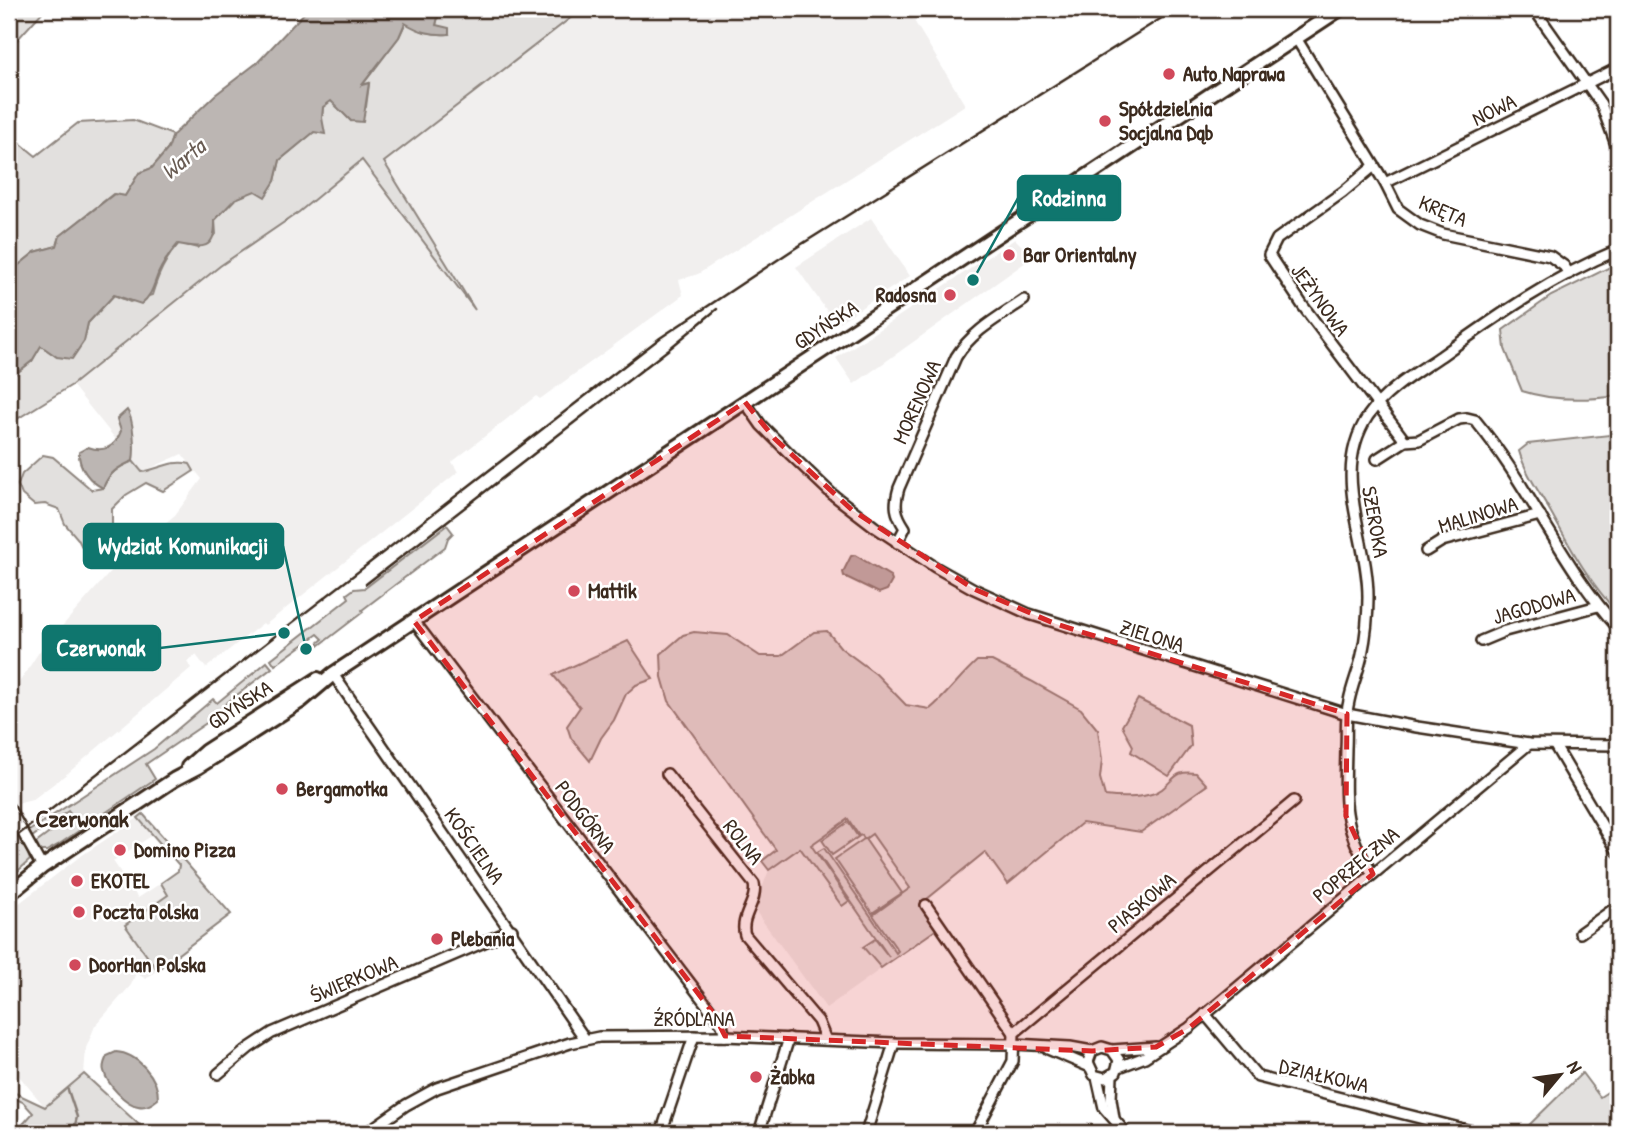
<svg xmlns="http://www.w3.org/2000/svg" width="1627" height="1142" viewBox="0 0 1627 1142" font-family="'Patrick Hand',sans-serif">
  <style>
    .built { fill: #f1efee }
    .green { fill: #e2e0de; stroke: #8e857e; stroke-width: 2 }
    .water { fill: #bcb6b3; stroke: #887e77; stroke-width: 2 }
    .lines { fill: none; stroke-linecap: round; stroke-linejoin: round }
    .stream { stroke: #887e77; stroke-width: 2.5 }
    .minor-casing { stroke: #3b2a1e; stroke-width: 14 }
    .secondary-casing { stroke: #3b2a1e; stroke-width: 18 }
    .minor { stroke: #fff; stroke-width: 9 }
    .secondary { stroke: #fff; stroke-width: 12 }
    .rail { stroke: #3b2a1e; stroke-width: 2.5 }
    .marked { fill: #d62828; fill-opacity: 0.2; stroke: #d62828; stroke-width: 5; stroke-dasharray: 14 9; stroke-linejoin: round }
    .poi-dot { fill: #d1495b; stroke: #fff; stroke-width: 2.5 }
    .labels { text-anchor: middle; stroke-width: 5; stroke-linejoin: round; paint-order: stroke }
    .poi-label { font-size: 21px; font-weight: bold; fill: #3b2a1e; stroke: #fff; text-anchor: start }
    .street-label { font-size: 21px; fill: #3b2a1e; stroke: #fff }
    .water-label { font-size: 23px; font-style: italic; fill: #685b52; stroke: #fff }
    .quarter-label { font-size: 24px; font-weight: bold; fill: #3b2a1e; stroke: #fff }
    .leader { fill: none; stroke: #0f766e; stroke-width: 2.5 }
    .callout-dot { fill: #0f766e; stroke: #fff; stroke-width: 2.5 }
    .callout { fill: #0f766e; stroke: #0f766e; stroke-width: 2.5 }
    .callout-label { font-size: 23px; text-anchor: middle; font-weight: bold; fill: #fff }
  </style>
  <rect width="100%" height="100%" fill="#fff"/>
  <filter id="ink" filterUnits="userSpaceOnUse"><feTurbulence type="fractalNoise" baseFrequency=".0143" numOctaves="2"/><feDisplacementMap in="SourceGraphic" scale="14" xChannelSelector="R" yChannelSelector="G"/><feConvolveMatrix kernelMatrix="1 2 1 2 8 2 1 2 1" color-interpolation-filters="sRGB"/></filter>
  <g filter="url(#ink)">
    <g class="built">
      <polygon points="582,9 907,9 965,105 698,274 679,280 683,295 540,399 536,396 452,462 458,472 265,625 263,623 206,668 196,655 187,662 191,668 68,773 32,800 16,804 9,797 9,698 39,652 122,559 175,515 202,479 182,454 142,472 72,385 220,266 299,212 362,160 469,301 384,162"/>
      <polygon points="871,218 910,276 836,324 796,267"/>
      <polygon points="1015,239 1033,257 854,384 836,358"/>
      <polygon points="853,807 937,929 826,1008 754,909 769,870"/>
      <polygon points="138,818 153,835 113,861 138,898 161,883 168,894 125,925 157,970 146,979 136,973 131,985 95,1026 86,1048 84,1074 45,1107 9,1064 9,911 78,858"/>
    </g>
    <g class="green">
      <polygon points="9,9 45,9 9,49"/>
      <path d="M440 9H582L384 162 475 310 362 160 299 212 220 266 72 385 9 424V379L32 361 41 345 57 357 84 341 88 323 114 295 130 302 152 295C158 275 165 259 179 243L197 248 216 234 215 220 235 199 275 181 280 160 315 131 322 118 323 107 331 100 351 121 366 107 369 84 361 87 399 37 406 22C420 32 431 35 448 34L436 25Z"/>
      <polygon points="133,120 173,135 168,149 152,168 139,173 125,196 113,194 60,236 57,246 35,252 9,273 9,134 36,156 78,123"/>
      <path d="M1618 263V396C1587 400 1552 401 1522 391L1505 349 1503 330 1551 296Z"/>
      <path d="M1618 434V613C1589 583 1569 545 1549 509 1538 490 1525 472 1519 451L1528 444Z"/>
      <path d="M43 455 53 457 92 490 103 488C109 473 118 467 133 461L142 472C159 469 173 459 190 464L194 471 163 491 146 483 126 495 112 509V538L91 565 78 539 65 524 59 509 45 504 34 505 22 495 18 485 22 474Z"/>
      <polygon points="447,525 453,533 448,538 445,547 362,610 363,612 320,645 318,643 323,639 318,634 275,665 271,659 349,598 347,594 354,589 365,588"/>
      <path d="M827 631 841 648 876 674 906 705 930 709C947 695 960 676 977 661H992L1031 681 1081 709 1098 730 1102 760 1100 778 1105 796C1120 798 1149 799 1162 789 1176 778 1175 770 1196 773L1207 785 1141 832 1082 823 1008 884 985 852 921 904 937 929 881 968 863 947 875 939 889 957 817 852 824 848 896 953 898 951 873 915 910 888 872 834 865 839 902 893 872 913 835 859 864 839 862 835 859 836 848 819 811 845 849 901 842 906 800 848 769 870 762 861 776 850 669 701 662 677 661 654 683 635 694 632 728 635 760 656H781L814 632Z"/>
      <polygon points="628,641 653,679 636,685 626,694 614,720 601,738 590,761 571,738 567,726 580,707 553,675"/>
      <polygon points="267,662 272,668 224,705 224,711 146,764 155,779 58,845 47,851 40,851 36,843 72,816 68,811 32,837 29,831 154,749 213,699 217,703"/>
      <polygon points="1138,699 1189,725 1191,746 1169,776 1131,752 1133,746 1122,726"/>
      <polygon points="143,814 231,914 157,970 125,925 168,895 161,883 178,871 179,865 138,818"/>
      <polygon points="848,822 858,837 832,855 822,840"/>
      <polygon points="21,835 30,860 9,879 9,845"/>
      <polygon points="1582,1073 1600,1097 1609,1091 1618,1103 1618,1133 1521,1133"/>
      <polygon points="84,1074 148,1133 15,1133 33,1113 23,1102 9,1096 9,1090 45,1107"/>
    </g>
    <g class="water">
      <path d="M308 9H440L436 25 449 28V34C431 35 420 32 405 23L399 37 362 85 369 83 363 122 351 121 331 101 323 107 322 118 325 134 314 132 280 160 275 181 265 197 255 191 235 199 215 220C216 250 202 249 178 244 170 253 163 263 158 274 153 287 152 295 141 304L114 295 88 323 84 341 72 359 57 357 41 346 32 361 9 379V273L35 252 57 246 60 236 114 194 125 196 139 173 152 168 168 149 173 135 215 95 258 62Z"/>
      <path d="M127 410C134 419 135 449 133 461 118 467 109 473 103 488 90 482 78 467 79 452L88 447C105 453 115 447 121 431L117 419Z"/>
      <polygon points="855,555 890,576 892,581 887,590 879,593 844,576 843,572 851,556"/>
      <path d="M116 1052C137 1053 159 1078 158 1099 152 1104 146 1108 138 1106 125 1104 107 1084 104 1071 102 1066 105 1061 107 1056Z"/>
    </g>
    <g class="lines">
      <polyline class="stream" points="68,1090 77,1117 74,1129 76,1133"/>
      <g class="minor-casing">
        <g id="minor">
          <polyline points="1534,9 1601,104 1618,150"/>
          <polyline points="1296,38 1385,183 1398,209 1420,225 1443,234 1550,256 1564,266 1569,274"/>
          <polyline points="1374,166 1343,192 1277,239 1269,255 1303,306 1405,441"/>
          <polyline points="1385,183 1618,68"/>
          <polyline points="745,402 761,425 791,455 832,494 875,527 935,567 974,589 1029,614 1347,714 1417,727 1529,744 1618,745"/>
          <path d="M1377 459 1405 441 1419 440 1459 419 1467 418 1475 420C1529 485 1562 566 1618 628"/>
          <path d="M897 543 905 528C895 513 894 505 899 488L956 357C972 331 999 317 1024 300"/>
          <polyline points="1426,551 1442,541 1540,515"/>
          <polyline points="414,621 713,1013 722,1025 725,1036"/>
          <polyline points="1481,641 1505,631 1598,606"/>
          <polyline points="333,674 585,1039"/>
          <polyline points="1555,746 1618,852"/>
          <path d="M667 774 754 884C758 902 739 917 745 935L818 1021 826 1040"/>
          <polyline points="9,808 42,867"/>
          <path d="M1373 874C1341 827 1345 802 1346 748 1347 732 1345 716 1349 701 1352 685 1359 670 1362 655 1366 636 1368 616 1368 597 1368 535 1330 474 1368 416 1386 390 1416 373 1441 356 1497 316 1554 276 1618 250"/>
          <polyline points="926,905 1014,1033"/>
          <polyline points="1580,933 1618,906"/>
          <polyline points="1205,1014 1258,1077 1479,1133"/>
          <polyline points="1048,1049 1088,1066"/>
          <polyline points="1112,1050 1119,1060 1116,1072 1105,1078 1094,1075 1088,1062 1092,1051 1102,1047 1112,1050 1156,1047"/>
          <polyline points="1119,1067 1145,1057 1189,1028 1529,744"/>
          <polyline points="218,1074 249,1048 272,1033 512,930"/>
          <polyline points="1112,1076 1111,1099 1114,1118"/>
          <polyline points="1097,1077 1104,1108 1126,1133"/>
          <polyline points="366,1133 406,1105 437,1088 570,1043 599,1037 725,1036 894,1043 1014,1044 1070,1047 1092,1051"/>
          <polyline points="661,1133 694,1036"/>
          <polyline points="759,1133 789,1038"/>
          <polyline points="866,1133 894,1043"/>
          <polyline points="975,1133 1013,1061 1014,1033 1294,801"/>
        </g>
      </g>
      <g class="secondary-casing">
        <g id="secondary">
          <polyline points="188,767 206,751 318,679"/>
          <polyline points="9,894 42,867 175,779 198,767 301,701 333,674 1340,9"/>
        </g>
      </g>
      <use href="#minor" class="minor"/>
      <use href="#secondary" class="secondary"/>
      <g class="rail">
        <polyline points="366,584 669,349 717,309"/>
        <polyline points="9,842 660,338 794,249 1176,9"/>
      </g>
    </g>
  </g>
  <path class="marked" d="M745 402 775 439 852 510 974 589 1056 624 1347 714 1346 816 1373 874 1189 1028 1156 1047 1092 1051 725 1036 713 1013 414 621Z"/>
  <g class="poi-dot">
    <circle cx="1169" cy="74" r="7"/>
    <circle cx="1105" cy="121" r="7"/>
    <circle cx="1009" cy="255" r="7"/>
    <circle cx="950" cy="295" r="7"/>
    <circle cx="574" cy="591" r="7"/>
    <circle cx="282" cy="789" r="7"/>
    <circle cx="120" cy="850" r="7"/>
    <circle cx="77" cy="881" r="7"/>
    <circle cx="79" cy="912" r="7"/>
    <circle cx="437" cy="939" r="7"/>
    <circle cx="75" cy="965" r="7"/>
    <circle cx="756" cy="1077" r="7"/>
  </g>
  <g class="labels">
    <g class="poi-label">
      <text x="1183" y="81">Auto Naprawa</text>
      <text x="1119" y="116">Spółdzielnia<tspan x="1119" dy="24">Socjalna Dąb</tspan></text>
      <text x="1023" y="262">Bar Orientalny</text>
      <text x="936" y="302" text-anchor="end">Radosna</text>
      <text x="588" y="598">Mattik</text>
      <text x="296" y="796">Bergamotka</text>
      <text x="134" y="857">Domino Pizza</text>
      <text x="91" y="888">EKOTEL</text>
      <text x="93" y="919">Poczta Polska</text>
      <text x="451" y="946">Plebania</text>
      <text x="89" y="972">DoorHan Polska</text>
      <text x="770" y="1084">Żabka</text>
    </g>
    <g class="street-label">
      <text transform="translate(1494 110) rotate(-26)" y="7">NOWA</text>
      <text transform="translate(1443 211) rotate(23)" y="7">KRĘTA</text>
      <text transform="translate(1320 300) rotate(54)" y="7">JEŻYNOWA</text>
      <text transform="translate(826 325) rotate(-33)" y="7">GDYŃSKA</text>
      <text transform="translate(917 402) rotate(-66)" y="7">MORENOWA</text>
      <text transform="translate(1478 515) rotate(-17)" y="7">MALINOWA</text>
      <text transform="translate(1375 522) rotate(80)" y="7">SZEROKA</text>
      <text transform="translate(1534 606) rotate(-16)" y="7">JAGODOWA</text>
      <text transform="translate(1152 636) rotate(17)" y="7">ZIELONA</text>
      <text transform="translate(240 705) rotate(-33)" y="7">GDYŃSKA</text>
      <text transform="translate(585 817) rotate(53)" y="7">PODGÓRNA</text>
      <text transform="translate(743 842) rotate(52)" y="7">ROLNA</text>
      <text transform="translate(474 846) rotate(55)" y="7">KOŚCIELNA</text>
      <text transform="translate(1356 865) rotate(-40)" y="7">POPRZECZNA</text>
      <text transform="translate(1142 903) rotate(-40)" y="7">PIASKOWA</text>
      <text transform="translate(354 979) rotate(-23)" y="7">ŚWIERKOWA</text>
      <text x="694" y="1026">ŹRÓDLANA</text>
      <text transform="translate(1324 1076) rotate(13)" y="7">DZIAŁKOWA</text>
    </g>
    <g class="water-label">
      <text transform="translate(183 159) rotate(-40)" y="8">Warta</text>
    </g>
    <g class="quarter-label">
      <text x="82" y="827">Czerwonak</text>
    </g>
  </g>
  <path class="leader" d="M973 280L1018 198M306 649L283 546M284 633L160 648"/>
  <g class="callout-dot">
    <circle cx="973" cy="280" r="7"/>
    <circle cx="306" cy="649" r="7"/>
    <circle cx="284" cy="633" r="7"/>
  </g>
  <g class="callout">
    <rect x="1018" y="176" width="102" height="44" rx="7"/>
    <rect x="84" y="524" width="199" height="44" rx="7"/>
    <rect x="43" y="626" width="117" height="44" rx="7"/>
  </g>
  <g class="callout-label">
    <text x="1069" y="206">Rodzinna</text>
    <text x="183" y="554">Wydział Komunikacji</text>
    <text x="101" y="656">Czerwonak</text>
  </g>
  <rect width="1627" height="1142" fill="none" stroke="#fff" stroke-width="35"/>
  <rect x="18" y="18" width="1592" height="1107" fill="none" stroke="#3b2a1e" stroke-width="2.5" filter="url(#ink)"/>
  <g transform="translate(1560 1075) rotate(61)" stroke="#ffffff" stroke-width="5" paint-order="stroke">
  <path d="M0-5L12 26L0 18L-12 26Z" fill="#3b2a1e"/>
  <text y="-10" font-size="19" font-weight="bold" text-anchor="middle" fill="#3b2a1e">N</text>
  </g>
</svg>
